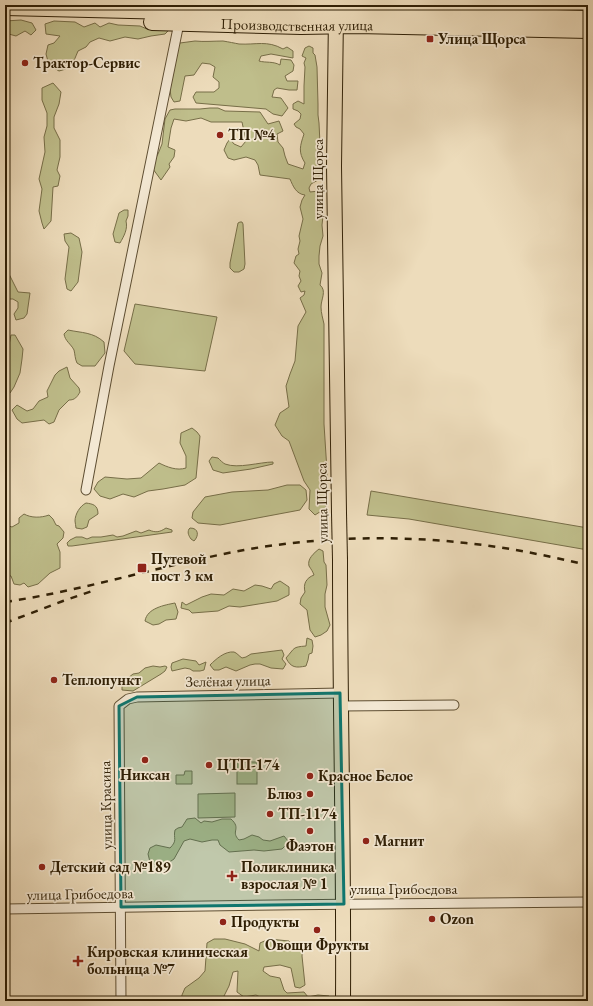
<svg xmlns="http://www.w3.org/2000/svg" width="593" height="1006" viewBox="0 0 593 1006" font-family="'EB Garamond',serif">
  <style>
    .green { fill: #bfbe8b; stroke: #776e48; fill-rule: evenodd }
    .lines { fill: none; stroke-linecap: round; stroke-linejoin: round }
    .street-casing { stroke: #5e4e32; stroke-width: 11 }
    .primary-casing { stroke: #2f1f05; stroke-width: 16 }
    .highway-casing { stroke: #2f1f05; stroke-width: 18 }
    .street { stroke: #f3e8d3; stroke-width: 9 }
    .primary { stroke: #eddcbb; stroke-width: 14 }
    .highway { stroke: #eddcbb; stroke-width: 16 }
    .rail { stroke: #2f1f05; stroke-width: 2.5; stroke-dasharray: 7 7; stroke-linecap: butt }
    .primary-bridge-casing { stroke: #2f1f05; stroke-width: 16; stroke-linecap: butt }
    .primary-bridge { stroke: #eddcbb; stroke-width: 14 }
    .marked { fill: #0f766e; fill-opacity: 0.2; stroke: #0f766e; stroke-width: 3; stroke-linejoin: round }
    .poi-dot { fill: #8f2418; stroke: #f3e8d3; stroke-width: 1.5 }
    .labels { text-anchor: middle; stroke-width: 3.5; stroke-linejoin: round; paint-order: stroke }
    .street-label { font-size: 15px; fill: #2f1f05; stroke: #f3e8d3 }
    .poi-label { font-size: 15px; font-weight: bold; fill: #2f1f05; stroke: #f3e8d3; text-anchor: start }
  </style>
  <rect width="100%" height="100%" fill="#eddcbb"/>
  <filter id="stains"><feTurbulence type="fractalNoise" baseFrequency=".005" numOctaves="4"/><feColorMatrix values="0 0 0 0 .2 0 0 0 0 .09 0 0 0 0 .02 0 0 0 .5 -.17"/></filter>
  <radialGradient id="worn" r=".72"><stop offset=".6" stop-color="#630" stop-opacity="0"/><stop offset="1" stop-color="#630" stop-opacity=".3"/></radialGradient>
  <g class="green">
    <polygon points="369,5 533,5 533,6 531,8"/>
    <polygon points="569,5 588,5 588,10 572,10 569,7"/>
    <polygon points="21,20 32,23 36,30 31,35 25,31 16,36 5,33 5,21"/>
    <path d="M54 21 75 22 84 27 95 23 100 27 109 23 118 25 140 26 147 29H159L168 31 165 34 151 36 138 39 125 37 110 41 99 38 90 42 86 47 78 51C73 63 72 68 59 71L49 65 46 54 48 45 54 43 60 36 46 34 45 24Z"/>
    <path d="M195 41C204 42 214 41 223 41 229 42 234 43 239 44 256 45 267 40 283 49L287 47 293 51V58L271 54 261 56 259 61C266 63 273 61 280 65L281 59 291 60 294 65 293 71 285 76 287 81H298L297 90H289L277 88 274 90 272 97 281 98 288 108 282 116 273 114 266 109 196 103 193 97 196 92H214L219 88V82L213 77 215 67 210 64 202 63 194 75 185 76 180 101 174 102 171 97 170 89 177 45 180 43Z"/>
    <path d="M309 46 313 48V53L315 55 317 67 318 104V115L319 123 320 144 322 165 318 180 311 184 309 188 310 192 319 191 318 197 320 201 323 216 322 225 323 236 320 246 319 256V264L322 273 320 285C327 291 321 299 321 307 321 313 323 319 324 324V424L327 471 326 508 315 515 309 509 310 490 304 481 289 441 282 436 275 425 280 413 289 407 286 386 290 374 295 361 298 326 306 312 300 298 304 295 305 291 301 292 298 286 301 281 299 276 300 271 294 263 296 256 299 254 298 249 300 241 299 236 303 219 300 207 302 200 305 195C296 194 293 186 290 179L260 175 258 165 255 160 246 157 234 160 228 158 224 150 227 143 230 139 234 144 241 147 246 141 242 122H211L201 118 186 121 174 119 171 128 168 147 175 150 174 157 169 164 170 167 161 180 153 169V163L158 154 162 144 165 119 170 110 175 109H200L210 108H218L225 111 260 112 268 124 279 121 283 131 277 134 278 142 283 148 285 156 288 164 303 169 305 163C298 152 300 146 304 134L300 129 296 127 294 124 300 119 301 114 298 111 293 109V104L298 101 304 104V86L305 67 304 63 306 58 302 56 305 48Z"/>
    <polygon points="53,83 61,92 59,104 54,117 54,128 60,140 60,157 57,170 60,176 58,186 53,187 51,221 44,229 42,223 39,211 42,189 39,179 45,152 44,137 47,126 47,113 42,100 42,88"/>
    <path d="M124 210H128V216L126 221C128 229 124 236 120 243L115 242 113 234 119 213Z"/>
    <polygon points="240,222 242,222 243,224 245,264 244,269 239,272 234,272 230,268 230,263 238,223"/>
    <polygon points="71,233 79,238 82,252 78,282 71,291 67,289 65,279 69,247 65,241 64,234"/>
    <polygon points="8,272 18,292 30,293 27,314 24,318 16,320 14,314 18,308 18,302 13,299 5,299 5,273"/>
    <polygon points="135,304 217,317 205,371 135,364 124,351"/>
    <path d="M68 330C82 333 93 332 104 342L105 353 95 366H82L77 363C75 359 75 354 74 350 71 344 65 341 64 334Z"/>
    <polygon points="11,335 15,335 23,349 22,359 20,373 14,387 10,393 5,394 5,346 9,345"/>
    <path d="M67 367 70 378 79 388 80 392C77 397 75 400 69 400L59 410 54 422 49 424 44 420 22 423 17 419 12 410 17 405 27 411 33 409 39 401 48 397 47 391 55 375 59 371Z"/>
    <path d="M192 428 197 432 200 436 196 478 185 485 163 489 148 491 134 497 123 494 110 499 100 496 94 489 98 482 105 477 127 479 141 478 159 463C167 467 177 471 186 468V456L180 443 181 433Z"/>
    <path d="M212 457 218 458C220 460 223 463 225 464 238 469 260 462 273 462V464L251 469 223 473 213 470 209 461Z"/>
    <polygon points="287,485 300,485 306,490 307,500 300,510 220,525 198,523 192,518 193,512 205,497 232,492 268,490"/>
    <polygon points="371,491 588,528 588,550 409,519 367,515"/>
    <path d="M86 503C93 504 98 505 98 514L89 520 87 527 82 529 76 528C76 526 75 523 75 521 75 514 80 506 86 503Z"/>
    <path d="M24 514C31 518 41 518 49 515L53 519 56 525 59 526 64 532 63 538 57 544 60 552V568L50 573 38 584 28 587 24 583 20 585 14 584 11 576 5 575V524L9 526 12 527 19 523V518Z"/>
    <path d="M166 528 172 530V532L72 546H68L67 543 70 540 76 537H82L87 539 92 537H101L113 535 117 537 123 536 136 531 141 533 149 530C156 533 160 532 166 528Z"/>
    <path d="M190 528C199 528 199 536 194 541L191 539C189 536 187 533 189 529Z"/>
    <path d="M319 549 323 551 324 562 326 565 327 585 325 594V607L330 625 327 631 321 635 315 637 310 630 307 610 300 604 301 598 305 592C303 584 306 578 314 575 313 572 311 569 309 566 307 559 314 553 319 549Z"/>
    <polygon points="280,581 289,587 289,595 277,601 240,607 229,606 218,611 192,613 189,610 181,608 182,602 186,605 202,597 211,594 224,595 233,589 244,591 255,585 262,586 271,589 274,584"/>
    <path d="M175 603 178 612 176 619 166 620 159 624 153 625 145 621C147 608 165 605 175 603Z"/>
    <path d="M307 638 312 640 313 646 312 653 309 654 308 660 306 666C296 668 291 668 286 658 295 648 292 647 306 646Z"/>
    <path d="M282 650 284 655 282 659 286 664 283 669 271 668 260 664H255L250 665 236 671 226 667 219 670H214L210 665C216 659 225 651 234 652 237 653 239 656 242 658L246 657 251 654Z"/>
    <polygon points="183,659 196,661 199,665 206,662 204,670 200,671 193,671 190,669 185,668 172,671 171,667 172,663"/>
    <polygon points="153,666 160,667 165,666 167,667 165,671 161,674 133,691 122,690 122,683 124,679 128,678 133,674 139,673 145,668"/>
    <rect x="237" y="762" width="20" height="22"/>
    <polygon points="185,771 192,771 192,784 176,784 176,775 184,775"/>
    <polygon points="235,793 235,817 198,818 198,794"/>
    <path d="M195 818 201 823 204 821 212 822 222 819H231C242 829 230 831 239 840L244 839 252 835 259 837 263 840 270 841 284 836 288 841 286 845 282 849 264 851 254 850 229 852 220 845 218 840H212L202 842 190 839 184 841 174 859 168 863 159 867 150 862 148 854 150 848 156 845 170 848C178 840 173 839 175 830L178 828 182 827 187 819Z"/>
    <path d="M214 939H225L245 944 259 951 260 943 269 939 289 941 294 946 300 945 303 947 302 956 305 985 300 988 295 987 291 968 280 965 264 967 263 971 270 976 280 978 284 990 287 993 304 992 308 997 318 995 329 996 330 1001H181L182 995 185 988 199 978 205 971 207 943ZM238 971 237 992 244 997 256 995 262 998H223L229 986 233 972Z"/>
  </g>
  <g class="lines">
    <g class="street-casing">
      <g id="street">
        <polyline points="86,490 109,366 179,23"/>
        <polyline points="341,706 454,705"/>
        <path d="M5 909C199 905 394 904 588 902"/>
        <polyline points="121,1001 119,706 128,699 137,697 340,693"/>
      </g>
    </g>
    <g class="primary-casing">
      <g id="primary">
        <polyline points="336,15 334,166 339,513"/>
        <path d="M340 560C340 707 344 854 343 1001"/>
      </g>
    </g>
    <g class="highway-casing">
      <g id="highway">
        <polyline points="5,7 256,13 358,12 588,19"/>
        <path id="s1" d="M152 22 301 26 357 25 588 30"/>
      </g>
    </g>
    <use href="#street" class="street"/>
    <use href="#primary" class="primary"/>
    <use href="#highway" class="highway"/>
    <g class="rail">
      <path d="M5 602C86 590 163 565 244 550 317 537 393 535 466 543 507 547 548 556 588 565"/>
      <polyline points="5,623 63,601 95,590"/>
    </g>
    <g class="primary-bridge-casing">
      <polyline id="primary-bridge" points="339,513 340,560"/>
    </g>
    <use href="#primary-bridge" class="primary-bridge"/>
  </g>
  <path class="marked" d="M340 693 344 904 121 907 119 706 137 697Z"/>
  <g class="poi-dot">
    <rect x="426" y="35" width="8" height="8" rx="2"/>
    <circle cx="25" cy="63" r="4"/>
    <circle cx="220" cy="135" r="4"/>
    <rect x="137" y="563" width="10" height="10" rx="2"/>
    <circle cx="54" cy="680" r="4"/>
    <circle cx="145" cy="760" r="4"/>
    <circle cx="209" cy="765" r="4"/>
    <circle cx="310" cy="776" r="4"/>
    <circle cx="310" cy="794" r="4"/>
    <circle cx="270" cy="814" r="4"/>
    <circle cx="310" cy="831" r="4"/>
    <circle cx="366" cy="841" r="4"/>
    <circle cx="42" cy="867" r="4"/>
    <path d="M230 870h4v4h4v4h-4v4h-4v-4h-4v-4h4z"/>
    <circle cx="432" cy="919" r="4"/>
    <circle cx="223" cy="922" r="4"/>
    <circle cx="317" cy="930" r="4"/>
    <path d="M76 955h4v4h4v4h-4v4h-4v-4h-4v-4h4z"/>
  </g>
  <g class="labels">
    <g class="street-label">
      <text dy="5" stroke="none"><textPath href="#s1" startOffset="145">Производственная улица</textPath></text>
      <text transform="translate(318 179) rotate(-90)" y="5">улица Щорса</text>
      <text transform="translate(322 503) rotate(-91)" y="5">улица Щорса</text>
      <text transform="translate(228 681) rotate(-1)" y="5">Зелёная улица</text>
      <text transform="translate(106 805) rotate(-91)" y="5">улица Красина</text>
      <text x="404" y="894">улица Грибоедова</text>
      <text transform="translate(80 894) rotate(-1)" y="5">улица Грибоедова</text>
    </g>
    <g class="poi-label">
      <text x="438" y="44">Улица Щорса</text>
      <text x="33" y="68">Трактор-Сервис</text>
      <text x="228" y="140">ТП №4</text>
      <text x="151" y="564">Путевой<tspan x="151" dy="17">пост 3 км</tspan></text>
      <text x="62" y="685">Теплопункт</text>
      <text x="217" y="770">ЦТП-174</text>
      <text x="145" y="780" text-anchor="middle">Никсан</text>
      <text x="318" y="781">Красное Белое</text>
      <text x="302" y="799" text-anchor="end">Блюз</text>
      <text x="278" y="819">ТП-1174</text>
      <text x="374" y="846">Магнит</text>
      <text x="310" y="851" text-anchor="middle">Фаэтон</text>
      <text x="50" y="872">Детский сад №189</text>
      <text x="241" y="872">Поликлиника<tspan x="241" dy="17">взрослая № 1</tspan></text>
      <text x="440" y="924">Ozon</text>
      <text x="231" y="927">Продукты</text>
      <text x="317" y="950" text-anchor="middle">Овощи Фрукты</text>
      <text x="87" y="957">Кировская клиническая<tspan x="87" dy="17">больница №7</tspan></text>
    </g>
  </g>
  <rect width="593" height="1006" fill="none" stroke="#eddcbb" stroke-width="20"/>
  <rect x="6" y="6" width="581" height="994" fill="none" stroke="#2f1f05" stroke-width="2"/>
  <rect x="10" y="10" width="573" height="986" fill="none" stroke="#2f1f05"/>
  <rect width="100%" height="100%" filter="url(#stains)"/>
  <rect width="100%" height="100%" fill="url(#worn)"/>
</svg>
